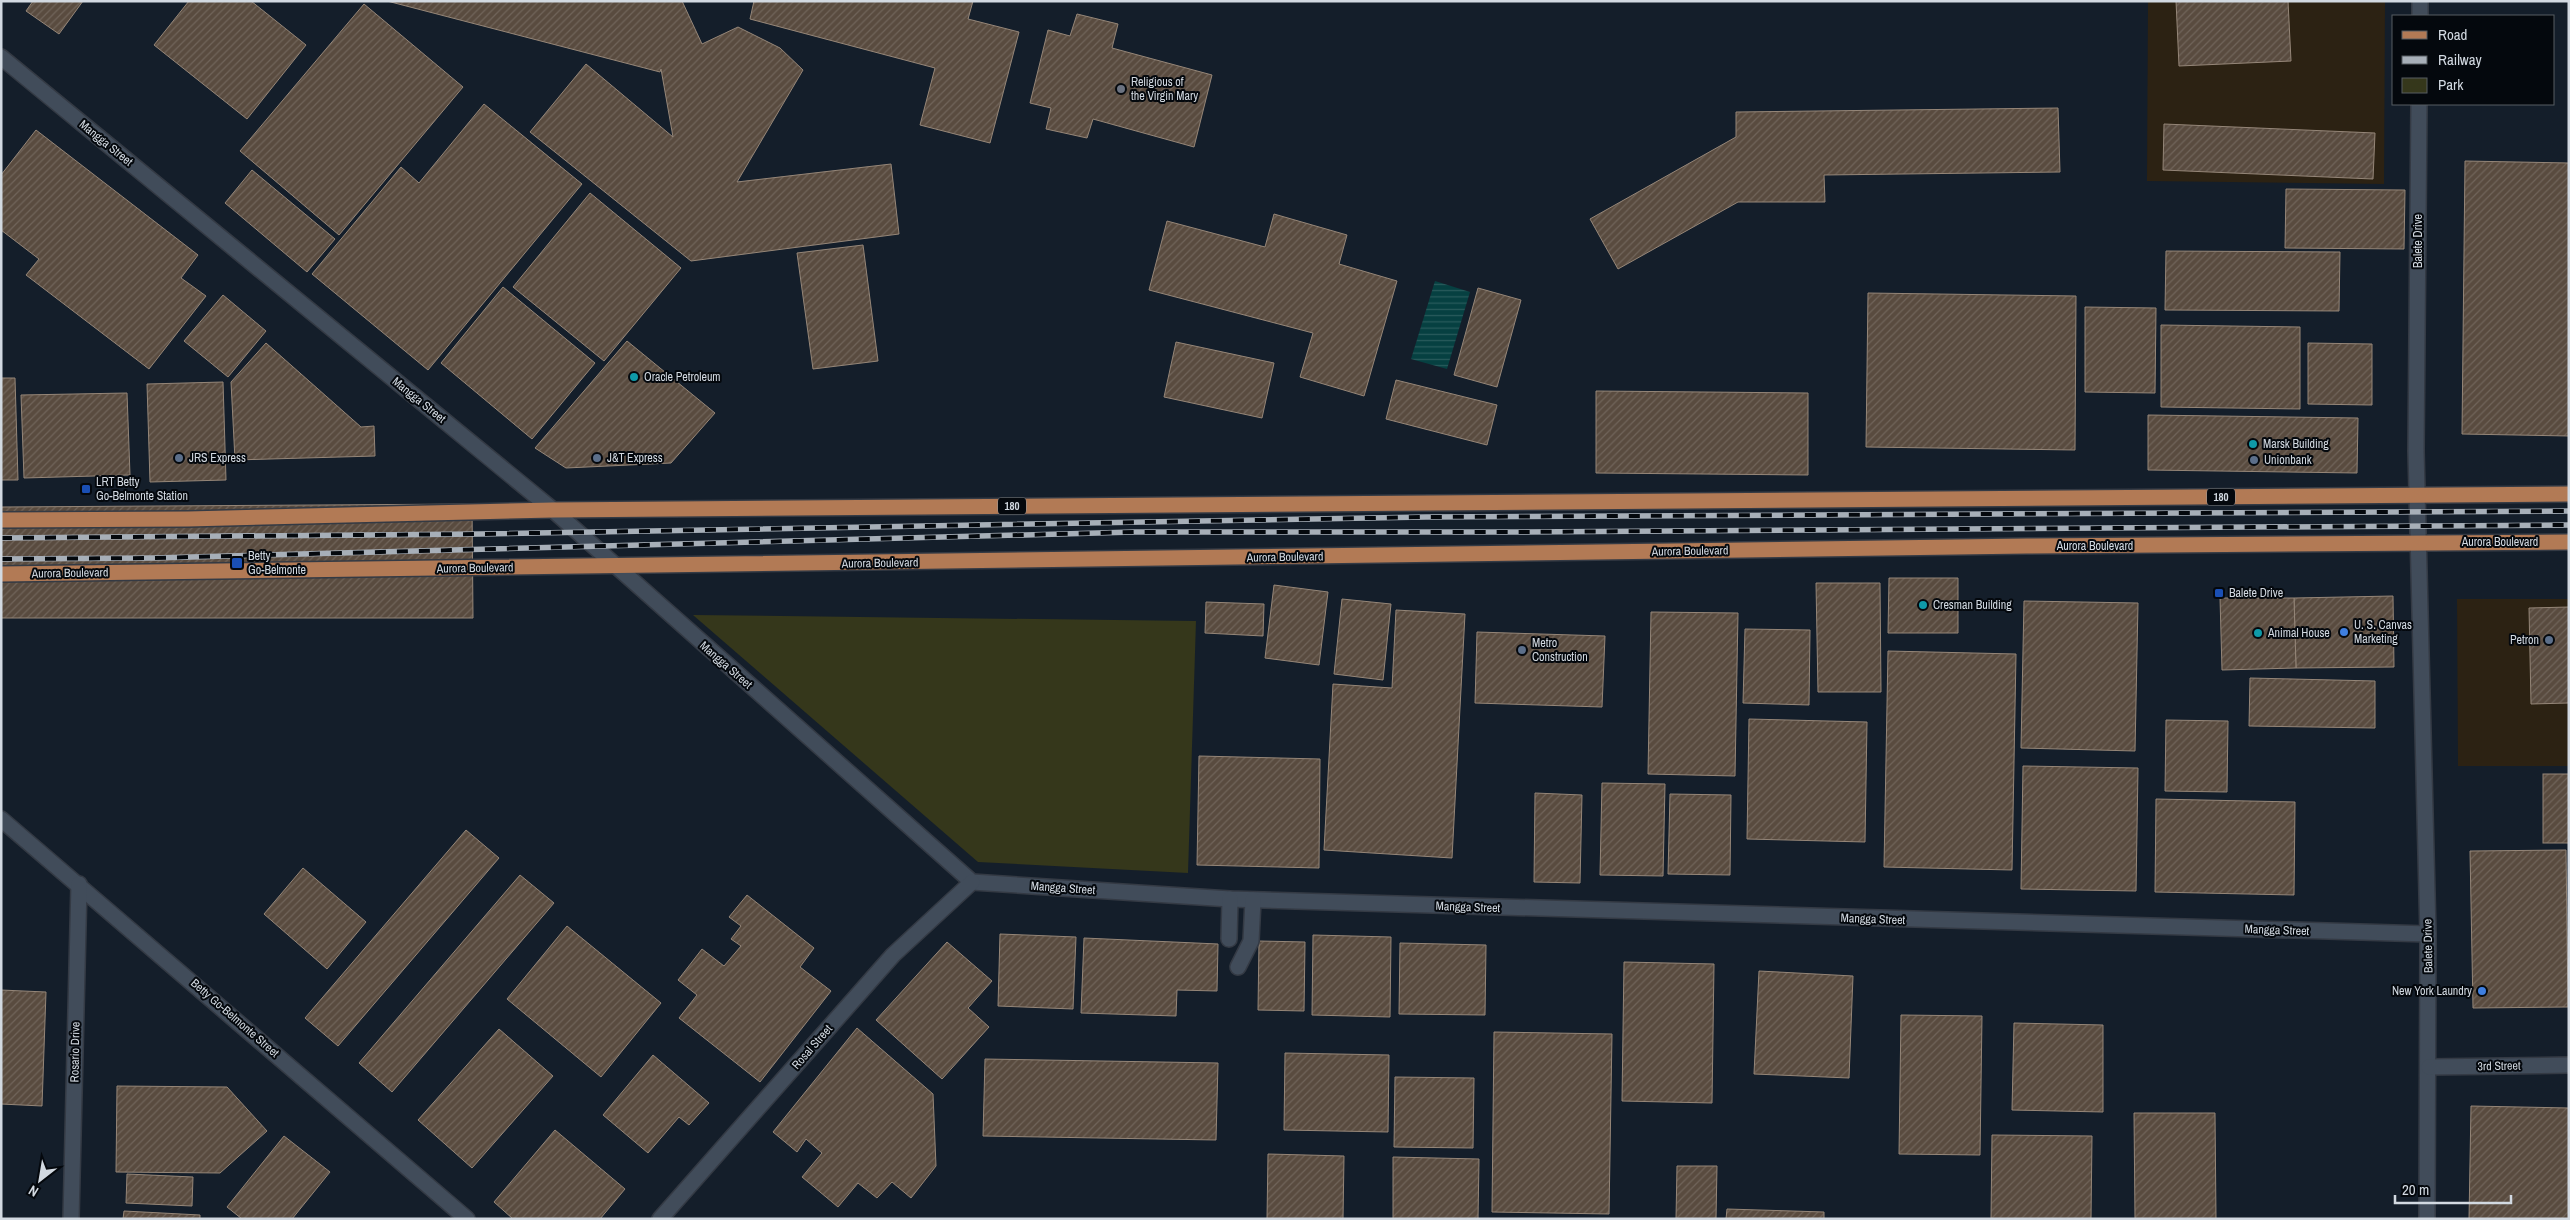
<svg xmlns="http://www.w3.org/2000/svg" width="2570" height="1220" viewBox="0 0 2570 1220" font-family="'Archivo Narrow',sans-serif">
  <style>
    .commercial { fill: #2c2213 }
    .green { fill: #35371b }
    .water { fill: url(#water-rules) }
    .building { fill: url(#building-hatch); stroke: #958678 }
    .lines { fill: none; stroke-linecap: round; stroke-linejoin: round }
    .minor-casing { stroke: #343a44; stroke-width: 18 }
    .major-casing { stroke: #343a44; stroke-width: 18 }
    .minor { stroke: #414c5a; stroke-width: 15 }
    .major { stroke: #b27a55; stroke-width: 15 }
    .rail-casing { stroke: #a7afb8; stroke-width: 5.5 }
    .rail { stroke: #04080d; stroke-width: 4; stroke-dasharray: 11; stroke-linecap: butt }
    .worship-dot { fill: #6b7280; stroke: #04080d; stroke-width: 2 }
    .culture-dot { fill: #0f9aa8; stroke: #04080d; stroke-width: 2 }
    .service-dot { fill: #5c6f8a; stroke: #04080d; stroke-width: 2 }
    .transit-dot { fill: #1a4fb4; stroke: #04080d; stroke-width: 2 }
    .shop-dot { fill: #3f7fe0; stroke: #04080d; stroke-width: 2 }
    .labels { text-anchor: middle; stroke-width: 4; stroke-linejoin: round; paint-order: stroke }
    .shield { fill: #04080d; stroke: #949aa1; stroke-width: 1 }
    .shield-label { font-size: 11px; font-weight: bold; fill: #d2d9e1 }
    .poi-label { font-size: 12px; fill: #d2d9e1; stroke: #04080d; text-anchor: start }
    .street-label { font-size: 12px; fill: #d2d9e1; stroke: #04080d }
  </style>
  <defs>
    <pattern id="water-rules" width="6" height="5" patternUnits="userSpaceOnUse" patternTransform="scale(1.25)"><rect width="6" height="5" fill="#064041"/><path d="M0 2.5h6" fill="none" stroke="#295b5c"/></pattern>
    <pattern id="building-hatch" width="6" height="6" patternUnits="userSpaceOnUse" patternTransform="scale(1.25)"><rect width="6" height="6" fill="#594b3f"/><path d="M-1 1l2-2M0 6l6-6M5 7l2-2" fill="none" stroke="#70645a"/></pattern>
  </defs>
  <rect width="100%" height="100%" fill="#141e2a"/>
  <g class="commercial">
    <polygon points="2148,1 2385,1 2384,184 2147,181"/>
    <polygon points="2457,599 2569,599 2569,766 2458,766"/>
  </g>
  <polygon class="green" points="693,615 1196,621 1188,873 978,862"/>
  <polygon class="water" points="1435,281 1470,292 1447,369 1411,359"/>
  <g class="building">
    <polygon points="33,1 83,1 59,34 26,11"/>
    <polygon points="189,1 251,1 306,45 247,119 154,45"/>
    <polygon points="387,1 682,1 702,44 738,27 780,48 803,70 737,182 891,164 899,234 691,261 530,132 586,64 673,137 661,69 660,72"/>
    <polygon points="754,1 973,1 968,19 1019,32 990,143 920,125 935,68 750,19"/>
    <polygon points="2176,1 2288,1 2291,61 2179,66"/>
    <polygon points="364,4 463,87 339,235 240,151"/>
    <polygon points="1077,14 1118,24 1112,48 1212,75 1194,147 1093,119 1087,138 1046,129 1051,108 1030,103 1048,30 1070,36"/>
    <polygon points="484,104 582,184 428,370 312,274 401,167 419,183"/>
    <polygon points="2058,108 2060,172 1824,175 1825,202 1738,202 1618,269 1590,219 1736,137 1736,112"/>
    <polygon points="2164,124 2375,133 2373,179 2163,170"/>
    <polygon points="36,130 198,255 181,278 206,296 149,369 26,275 39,259 1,230 1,175"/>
    <polygon points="2465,161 2569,163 2569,436 2462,434"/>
    <polygon points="252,170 335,239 307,272 225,203"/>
    <polygon points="2286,189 2405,190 2404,249 2285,248"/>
    <polygon points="590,193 681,268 604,361 513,287"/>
    <polygon points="1274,214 1347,235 1339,264 1397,281 1364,396 1300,377 1313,333 1149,290 1167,221 1265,247"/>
    <polygon points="863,245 878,361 813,369 797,253"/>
    <polygon points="2166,251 2340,252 2339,311 2165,310"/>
    <polygon points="503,287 595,363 532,439 441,363"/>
    <polygon points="1478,288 1521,300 1497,387 1454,375"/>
    <polygon points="1868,293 2076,296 2075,450 1866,447"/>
    <polygon points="223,295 266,331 228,377 184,341"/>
    <polygon points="2085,307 2156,308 2155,393 2085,392"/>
    <polygon points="2161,325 2300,327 2300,409 2161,407"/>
    <polygon points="627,341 715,413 671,463 566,468 535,448"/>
    <polygon points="1176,342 1274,363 1262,418 1164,397"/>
    <polygon points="266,343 361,427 374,426 375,456 235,460 231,382"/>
    <polygon points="2308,343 2372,344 2372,405 2308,404"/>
    <polygon points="1,378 15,378 18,480 1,480"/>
    <polygon points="1396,380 1497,405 1487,445 1386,419"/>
    <polygon points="223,382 226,480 150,482 147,384"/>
    <polygon points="1596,391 1808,393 1808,475 1596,473"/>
    <polygon points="127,393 130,475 24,478 21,395"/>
    <polygon points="2148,415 2358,418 2357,473 2148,470"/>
    <polygon points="472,504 473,618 1,618 1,507"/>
    <polygon points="1889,578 1958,578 1958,633 1888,633"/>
    <polygon points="1816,583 1880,583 1881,692 1818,692"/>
    <polygon points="1274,585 1328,592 1319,665 1265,658"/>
    <polygon points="2393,596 2394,667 2296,668 2294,598"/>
    <polygon points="2220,598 2294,598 2296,668 2222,670"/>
    <polygon points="1342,599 1391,604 1383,680 1334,674"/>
    <polygon points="2024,601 2138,603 2135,751 2021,748"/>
    <polygon points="1206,602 1264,604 1263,636 1205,633"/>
    <polygon points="2569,607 2569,703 2531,704 2529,608"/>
    <polygon points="1396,610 1465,614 1452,858 1324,850 1333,684 1392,688"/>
    <polygon points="1651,612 1738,613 1735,776 1648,774"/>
    <polygon points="1745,629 1810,630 1809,705 1743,703"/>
    <polygon points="1477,632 1605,636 1602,707 1475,703"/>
    <polygon points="1888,651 2016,654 2012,870 1884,867"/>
    <polygon points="2250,678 2375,681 2375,728 2249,726"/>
    <polygon points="1749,719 1867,722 1865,842 1747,839"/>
    <polygon points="2166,720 2228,721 2227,792 2165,791"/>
    <polygon points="1199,756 1320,759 1319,868 1197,865"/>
    <polygon points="2023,766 2138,768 2136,891 2021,889"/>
    <rect x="2543" y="774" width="26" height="69"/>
    <polygon points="1602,783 1665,784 1663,876 1600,875"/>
    <polygon points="1535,793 1582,795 1580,883 1534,882"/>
    <polygon points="1670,794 1731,795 1730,875 1668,874"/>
    <polygon points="2156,799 2295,802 2294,895 2155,892"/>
    <polygon points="466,830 499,858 338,1046 305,1018"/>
    <polygon points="2566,850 2568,1007 2473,1008 2470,851"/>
    <polygon points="303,868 366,922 327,969 264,914"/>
    <polygon points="520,875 554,903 392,1092 359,1063"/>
    <polygon points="747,895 814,948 800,967 831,991 760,1082 679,1018 697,995 678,980 702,949 724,966 741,946 731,939 741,926 729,917"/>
    <polygon points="567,926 661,1003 601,1077 507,999"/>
    <polygon points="1000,934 1076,937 1073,1009 998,1006"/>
    <polygon points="1313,935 1391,937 1390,1017 1312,1015"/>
    <polygon points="1084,938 1218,944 1217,991 1177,990 1176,1016 1081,1013"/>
    <polygon points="1259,941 1305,942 1304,1011 1258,1010"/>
    <polygon points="947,942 992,981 968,1008 989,1027 942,1079 876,1020"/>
    <polygon points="1400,943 1486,945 1485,1015 1399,1014"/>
    <polygon points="1624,962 1714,964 1712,1103 1622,1101"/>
    <polygon points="1759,971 1853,976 1849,1078 1754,1074"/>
    <polygon points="1,990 46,992 42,1106 1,1104"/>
    <polygon points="1901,1015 1982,1016 1980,1155 1899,1154"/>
    <polygon points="2014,1023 2103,1025 2103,1112 2012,1110"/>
    <polygon points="857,1028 933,1094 936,1166 911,1198 892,1182 877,1198 858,1183 838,1207 802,1177 822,1153 806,1139 797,1152 773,1132"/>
    <polygon points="499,1029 553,1076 472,1168 418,1120"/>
    <polygon points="1494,1032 1612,1034 1609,1214 1492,1212"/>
    <polygon points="1285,1053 1389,1055 1388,1132 1284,1130"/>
    <polygon points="653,1055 709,1103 689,1125 679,1117 648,1153 603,1115"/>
    <polygon points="985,1059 1218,1063 1216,1140 983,1136"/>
    <polygon points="1395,1077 1474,1078 1473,1148 1394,1147"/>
    <polygon points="117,1086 227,1087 267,1131 220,1173 116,1172"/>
    <polygon points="2471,1106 2569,1108 2569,1219 2469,1219"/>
    <polygon points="2134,1113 2215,1113 2216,1219 2135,1219"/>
    <polygon points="555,1130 625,1189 600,1219 513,1219 494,1202"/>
    <polygon points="1992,1135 2092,1136 2091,1219 1991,1219"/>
    <polygon points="284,1136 330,1172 292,1219 242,1219 227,1207"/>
    <polygon points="1268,1154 1344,1156 1343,1219 1267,1219"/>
    <polygon points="1393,1157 1479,1159 1478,1219 1393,1219"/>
    <polygon points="1677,1166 1717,1166 1716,1219 1676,1219"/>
    <polygon points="127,1174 193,1177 192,1206 126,1203"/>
    <polygon points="1727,1209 1824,1212 1824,1219 1726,1219"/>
    <polygon points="124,1211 200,1215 200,1219 123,1219"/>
  </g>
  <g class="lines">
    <g class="minor-casing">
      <g id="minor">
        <polyline points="2420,16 2420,1"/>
        <polyline points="1,57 553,510 972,882 1230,899 2428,934"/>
        <polyline points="2419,104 2416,451 2428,934 2427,1219"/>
        <polyline points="1,819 467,1219"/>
        <polyline points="1229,939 1230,899"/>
        <polyline points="1238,967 1251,941 1253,900"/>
        <polyline points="2429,1067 2569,1065"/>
        <polyline points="71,1219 79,884"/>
        <polyline points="660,1219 893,955 972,882"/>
      </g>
    </g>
    <g class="major-casing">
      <g id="major">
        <polyline points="1,520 188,519 553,510 2569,494"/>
        <polyline points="1,574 2027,546 2569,542"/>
      </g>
    </g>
    <use href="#minor" class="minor"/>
    <use href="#major" class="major"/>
    <g class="rail-casing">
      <g id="rail">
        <polyline points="1,538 480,534 1426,517 2569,511"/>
        <polyline points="1,559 154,558 1134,532 1515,532 2569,525"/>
      </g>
    </g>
    <use href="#rail" class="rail"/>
  </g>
  <circle class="worship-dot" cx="1121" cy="89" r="5"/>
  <g class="culture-dot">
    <circle cx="634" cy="377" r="5"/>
    <circle cx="2253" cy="444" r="5"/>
    <circle cx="1923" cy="605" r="5"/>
    <circle cx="2258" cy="633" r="5"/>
  </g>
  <g class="service-dot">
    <circle cx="179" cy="458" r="5"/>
    <circle cx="597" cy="458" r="5"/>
    <circle cx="2254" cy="460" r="5"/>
    <circle cx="2549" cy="640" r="5"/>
    <circle cx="1522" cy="650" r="5"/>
  </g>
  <g class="transit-dot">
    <rect x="81" y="484" width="10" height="10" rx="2.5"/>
    <rect x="231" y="557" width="12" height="12" rx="2.5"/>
    <rect x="2214" y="588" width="10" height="10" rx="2.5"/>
  </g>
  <g class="shop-dot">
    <circle cx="2344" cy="632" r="5"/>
    <circle cx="2482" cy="991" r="5"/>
  </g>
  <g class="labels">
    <g class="shield">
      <rect x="2207" y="488.5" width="28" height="17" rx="4"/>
      <rect x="998" y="497.5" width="28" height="17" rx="4"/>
    </g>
    <g class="shield-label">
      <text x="2221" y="501">180</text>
      <text x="1012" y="510">180</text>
    </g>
    <g class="poi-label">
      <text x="1131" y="86">Religious of<tspan x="1131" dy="14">the Virgin Mary</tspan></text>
      <text x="644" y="381">Oracle Petroleum</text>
      <text x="2263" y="448">Marsk Building</text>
      <text x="189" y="462">JRS Express</text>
      <text x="607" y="462">J&amp;T Express</text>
      <text x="2264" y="464">Unionbank</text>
      <text x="96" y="486">LRT Betty<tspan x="96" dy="14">Go-Belmonte Station</tspan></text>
      <text x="248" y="560">Betty<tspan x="248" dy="14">Go-Belmonte</tspan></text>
      <text x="2229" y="597">Balete Drive</text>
      <text x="1933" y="609">Cresman Building</text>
      <text x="2354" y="629">U. S. Canvas<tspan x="2354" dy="14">Marketing</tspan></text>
      <text x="2268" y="637">Animal House</text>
      <text x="2539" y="644" text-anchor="end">Petron</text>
      <text x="1532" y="647">Metro<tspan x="1532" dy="14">Construction</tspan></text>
      <text x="2472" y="995" text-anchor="end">New York Laundry</text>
    </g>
    <g class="street-label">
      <text transform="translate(106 143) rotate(39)" y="4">Mangga Street</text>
      <text transform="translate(2418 241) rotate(-90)" y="4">Balete Drive</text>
      <text transform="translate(419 400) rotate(39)" y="4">Mangga Street</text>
      <text x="2500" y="546">Aurora Boulevard</text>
      <text x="2095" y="550">Aurora Boulevard</text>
      <text transform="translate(1690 551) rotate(-1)" y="4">Aurora Boulevard</text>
      <text transform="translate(1285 557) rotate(-1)" y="4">Aurora Boulevard</text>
      <text transform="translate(880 563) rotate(-1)" y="4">Aurora Boulevard</text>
      <text transform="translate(475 568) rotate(-1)" y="4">Aurora Boulevard</text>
      <text transform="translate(70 573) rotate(-1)" y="4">Aurora Boulevard</text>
      <text transform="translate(726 665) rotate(41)" y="4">Mangga Street</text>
      <text transform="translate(1063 888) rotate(4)" y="4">Mangga Street</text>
      <text transform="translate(1468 907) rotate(2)" y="4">Mangga Street</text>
      <text transform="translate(1873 919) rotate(2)" y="4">Mangga Street</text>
      <text transform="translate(2277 930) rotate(2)" y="4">Mangga Street</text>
      <text transform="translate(2428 946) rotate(-91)" y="4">Balete Drive</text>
      <text transform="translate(235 1018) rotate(41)" y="4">Betty Go-Belmonte Street</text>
      <text transform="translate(812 1047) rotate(-49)" y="4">Rosal Street</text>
      <text transform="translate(75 1052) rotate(-89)" y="4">Rosario Drive</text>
      <text transform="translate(2499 1066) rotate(-1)" y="4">3rd Street</text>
    </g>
  </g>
  <rect width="2570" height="1220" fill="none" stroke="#d2d9e1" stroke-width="5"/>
  <rect x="2392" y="15" width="162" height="90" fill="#04080d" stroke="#565c62"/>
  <rect x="2402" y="31" width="25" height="8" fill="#b27a55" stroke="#565c62"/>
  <text x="2438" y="40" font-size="15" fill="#d2d9e1">Road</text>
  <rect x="2402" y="56" width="25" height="8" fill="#a7afb8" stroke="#565c62"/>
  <text x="2438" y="65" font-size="15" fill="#d2d9e1">Railway</text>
  <rect x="2402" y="78" width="25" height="15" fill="#35371b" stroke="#565c62"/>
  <text x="2438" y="90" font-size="15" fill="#d2d9e1">Park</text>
  <g transform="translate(40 1180) rotate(211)" stroke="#04080d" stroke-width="4" paint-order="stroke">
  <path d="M0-4L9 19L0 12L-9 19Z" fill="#d2d9e1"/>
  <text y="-8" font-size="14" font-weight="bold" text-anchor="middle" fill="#d2d9e1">N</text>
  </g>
  <path d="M2395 1195v8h116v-8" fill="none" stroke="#d2d9e1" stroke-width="2.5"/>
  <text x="2402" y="1195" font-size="15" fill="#d2d9e1" stroke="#04080d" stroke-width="4" paint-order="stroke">20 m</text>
</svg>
